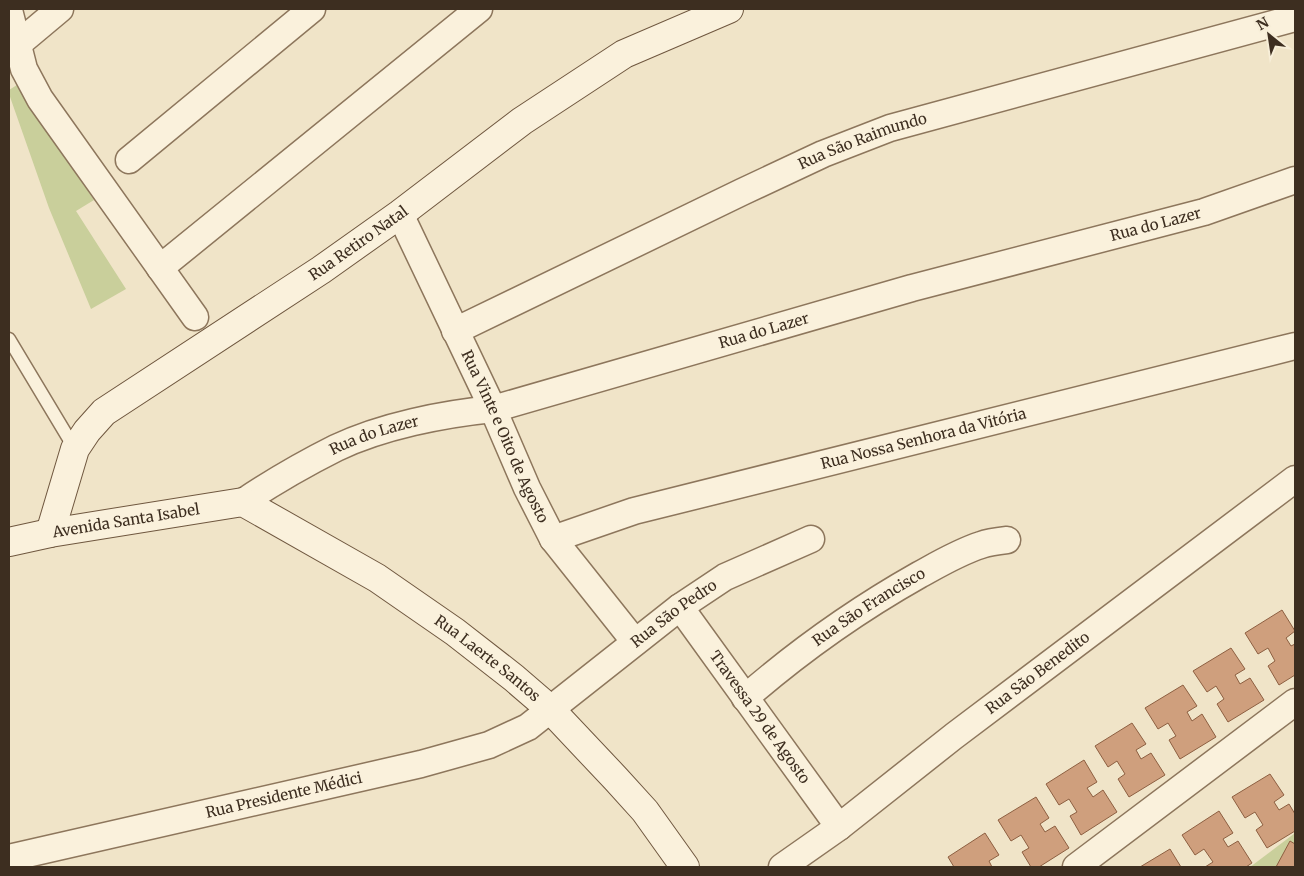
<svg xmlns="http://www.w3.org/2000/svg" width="1304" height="876" viewBox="0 0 1304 876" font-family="Merriweather,serif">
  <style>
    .green { fill: #c9cf9b }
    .building { fill: #cf9f7d; stroke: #8d5f41 }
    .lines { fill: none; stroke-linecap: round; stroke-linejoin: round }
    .lane-casing { stroke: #8d765c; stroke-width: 15 }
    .street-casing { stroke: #8d765c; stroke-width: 29 }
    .secondary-casing { stroke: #6f573f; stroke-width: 30 }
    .lane { stroke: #faf1dc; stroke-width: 12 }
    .street { stroke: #faf1dc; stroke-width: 26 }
    .secondary { stroke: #faf1dc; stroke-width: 28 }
    .labels { text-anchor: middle; stroke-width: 4; stroke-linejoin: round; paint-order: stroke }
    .street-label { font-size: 15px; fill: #3d2e20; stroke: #f7eed8 }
  </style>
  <rect width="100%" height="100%" fill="#f0e4c8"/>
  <g class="green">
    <polygon points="17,85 94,200 76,211 126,289 91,309 49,208 9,94 9,90"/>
    <polygon points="1295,833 1295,867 1250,867"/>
  </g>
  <g class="building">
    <polygon points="1282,610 1295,631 1286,638 1291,646 1295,644 1295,675 1279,685 1268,666 1275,661 1268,648 1258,654 1245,633"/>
    <polygon points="1231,648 1245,669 1235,675 1240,684 1250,678 1264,700 1228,722 1217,704 1224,699 1216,686 1207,692 1193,671"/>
    <polygon points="1183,685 1197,706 1187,712 1192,721 1202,714 1216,737 1180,759 1169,740 1176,736 1168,723 1158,729 1145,708"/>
    <polygon points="1132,723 1146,744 1136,750 1141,759 1151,753 1165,775 1129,797 1118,779 1125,774 1117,761 1108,767 1095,746"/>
    <polygon points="1084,760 1097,782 1087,788 1093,797 1103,790 1117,812 1081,835 1070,816 1077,812 1069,799 1059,805 1046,784"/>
    <polygon points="1270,774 1284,795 1274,802 1279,810 1289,804 1295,814 1295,831 1267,848 1256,830 1263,825 1255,812 1245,818 1232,797"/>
    <polygon points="1036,797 1049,818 1040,824 1045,832 1055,826 1069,848 1039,867 1031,867 1022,852 1029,848 1021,835 1011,841 998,820"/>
    <polygon points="1219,811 1233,833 1223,839 1228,847 1238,841 1252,863 1246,867 1205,867 1213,862 1204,849 1195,855 1182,835"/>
    <polygon points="985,833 999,855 989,861 992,867 954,867 948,857"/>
    <polygon points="1290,841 1295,844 1295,867 1276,867"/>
    <polygon points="1170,849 1181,867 1140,867"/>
  </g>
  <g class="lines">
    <g class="lane-casing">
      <polyline id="lane" points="9,339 75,449"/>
    </g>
    <g class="street-casing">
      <g id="street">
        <polyline points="9,10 24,69 40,99 195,317"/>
        <polyline points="17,45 60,9"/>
        <polyline points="129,160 312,9"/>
        <path id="s1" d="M400 214 493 409 527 488 553 539 635 642"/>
        <polyline points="160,268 479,9"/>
        <path id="s2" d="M455 331 742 192 823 154 890 128 1295 18"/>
        <path id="s3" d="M243 502C273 482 304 464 336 448 382 426 443 414 493 409L912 288 1204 212 1295 180"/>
        <path id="s4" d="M553 539 634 511 1295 346"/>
        <path id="s5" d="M680 607 839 827"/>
        <path id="s6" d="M745 698C798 652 857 610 919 575 939 564 959 552 981 545 989 542 998 541 1007 540"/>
        <path id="s7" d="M9 858 421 764 489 745 528 727 680 607 725 577 811 539"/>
        <path id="s8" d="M782 867 839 827 954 736 1295 479"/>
        <polyline points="1076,867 1295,702"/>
      </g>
    </g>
    <g class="secondary-casing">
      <g id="secondary">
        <path id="s9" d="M50 533 75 449 87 431 104 412 321 270 400 214 522 121 624 54 729 9"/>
        <path id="s10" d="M9 542 50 533 243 502 377 578 455 632 514 678 550 709 616 779 645 811 685 867"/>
      </g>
    </g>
    <use href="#lane" class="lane"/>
    <use href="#street" class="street"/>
    <use href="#secondary" class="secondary"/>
  </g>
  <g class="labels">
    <g class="street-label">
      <text dy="5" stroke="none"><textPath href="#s2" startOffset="450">Rua São Raimundo</textPath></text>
      <text dy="5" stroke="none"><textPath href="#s3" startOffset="958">Rua do Lazer</textPath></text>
      <text dy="5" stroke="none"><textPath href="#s9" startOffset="440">Rua Retiro Natal</textPath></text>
      <text dy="5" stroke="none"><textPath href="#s3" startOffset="552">Rua do Lazer</textPath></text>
      <text dy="5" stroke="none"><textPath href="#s1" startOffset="246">Rua Vinte e Oito de Agosto</textPath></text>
      <text dy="5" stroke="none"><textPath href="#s3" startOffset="148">Rua do Lazer</textPath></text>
      <text dy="5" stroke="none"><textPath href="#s4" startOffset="384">Rua Nossa Senhora da Vitória</textPath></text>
      <text dy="5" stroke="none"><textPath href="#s10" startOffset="119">Avenida Santa Isabel</textPath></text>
      <text dy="5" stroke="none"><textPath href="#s6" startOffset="154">Rua São Francisco</textPath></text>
      <text dy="5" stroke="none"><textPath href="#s7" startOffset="721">Rua São Pedro</textPath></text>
      <text dy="5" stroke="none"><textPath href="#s10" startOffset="528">Rua Laerte Santos</textPath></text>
      <text dy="5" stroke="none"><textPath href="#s8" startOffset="321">Rua São Benedito</textPath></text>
      <text dy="5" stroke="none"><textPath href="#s5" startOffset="136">Travessa 29 de Agosto</textPath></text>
      <text dy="5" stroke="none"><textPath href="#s7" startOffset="282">Rua Presidente Médici</textPath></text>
    </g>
  </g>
  <rect width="1304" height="876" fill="none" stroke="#3d2e20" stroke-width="20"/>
  <g transform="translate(1269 35) rotate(330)" stroke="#f7eed8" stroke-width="4" paint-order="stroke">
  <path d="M0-4L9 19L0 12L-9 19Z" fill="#3d2e20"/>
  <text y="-8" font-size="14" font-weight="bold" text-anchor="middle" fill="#3d2e20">N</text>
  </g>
</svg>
